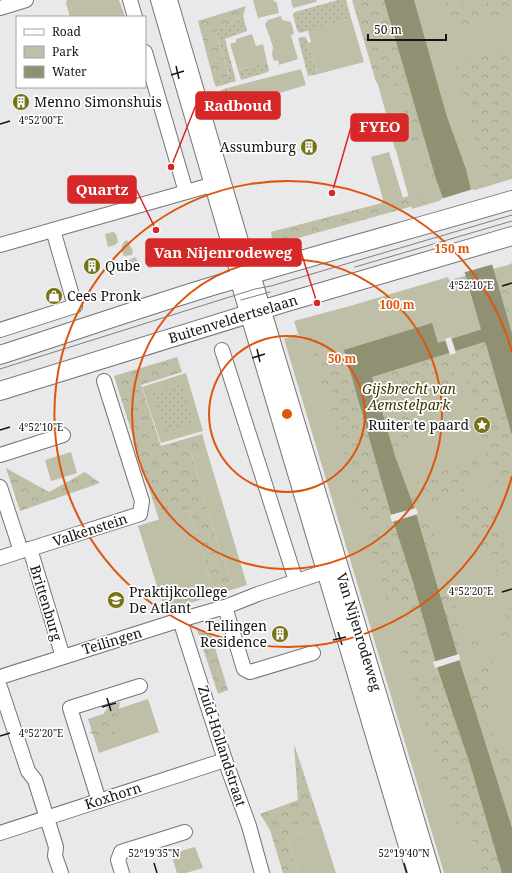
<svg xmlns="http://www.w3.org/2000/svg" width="512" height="873" viewBox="0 0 512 873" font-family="'Noto Serif',serif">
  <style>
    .green { fill: #bfbfa8 }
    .forest { fill: url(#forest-crowns) }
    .garden { fill: url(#garden-dots) }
    .water { fill: #909073 }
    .pier { fill: #e9e8eb }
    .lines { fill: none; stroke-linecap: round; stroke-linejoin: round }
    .minor-casing { stroke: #757476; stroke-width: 16 }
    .major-casing { stroke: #757476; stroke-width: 20 }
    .minor { stroke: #fff; stroke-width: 14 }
    .major { stroke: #fff; stroke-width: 18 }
    .tram { stroke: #807f81; stroke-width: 1 }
    .ticks { fill: none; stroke: #161516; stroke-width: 1.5 }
    .ring { fill: none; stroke: #de560c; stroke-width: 2 }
    .labels { text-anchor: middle; stroke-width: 3.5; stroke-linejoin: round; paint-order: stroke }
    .poi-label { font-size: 14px; fill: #161516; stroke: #fff; text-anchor: start }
    .street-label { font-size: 14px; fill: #161516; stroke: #fff }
    .park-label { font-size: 14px; font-style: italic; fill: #373500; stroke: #fff }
    .ticks-label { font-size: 10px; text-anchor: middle; fill: #161516; stroke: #fff; stroke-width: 3.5; stroke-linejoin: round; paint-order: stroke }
    .centre { fill: #de560c; stroke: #fff; stroke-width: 2 }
    .ring-label { font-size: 12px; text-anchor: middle; font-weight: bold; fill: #de560c; stroke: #fff; stroke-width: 3.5; stroke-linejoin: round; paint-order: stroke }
    .leader { fill: none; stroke: #d62828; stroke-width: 1.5 }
    .callout-dot { fill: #d62828; stroke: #fff; stroke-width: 1.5 }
    .callout { fill: #d62828; stroke: #d62828; stroke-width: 1.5 }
    .callout-label { font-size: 15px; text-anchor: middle; font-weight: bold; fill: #fff }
  </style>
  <defs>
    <pattern id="forest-crowns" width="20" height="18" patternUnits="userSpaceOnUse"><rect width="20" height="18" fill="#bfbfa8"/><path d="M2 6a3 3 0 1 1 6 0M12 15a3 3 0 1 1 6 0" fill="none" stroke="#a3a390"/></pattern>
    <pattern id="garden-dots" width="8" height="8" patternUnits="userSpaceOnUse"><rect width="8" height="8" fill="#bfbfa8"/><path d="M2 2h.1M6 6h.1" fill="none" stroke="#a3a390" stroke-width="1.8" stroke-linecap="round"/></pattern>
  </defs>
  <rect width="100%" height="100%" fill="#e9e8eb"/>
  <g class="green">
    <polygon points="67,0 119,0 125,17 70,17 66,3"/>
    <polygon points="253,0 273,0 277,3 279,13 258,18"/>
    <polygon points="291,0 317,0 316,2 293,8"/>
    <polygon points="355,0 512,0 512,179 412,209"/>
    <polygon points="281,16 282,20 291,22 294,33 291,36 298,59 279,65 278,60 274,61 272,54 273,47 265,24 268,20"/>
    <polygon points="351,18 364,62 318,74 308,43 311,42 308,30"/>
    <polygon points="252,34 256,46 257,46 263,44 267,62 238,70 230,44 236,42 236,39"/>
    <polygon points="301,69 306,85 233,107 227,88"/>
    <polygon points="389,152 403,198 384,203 371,157"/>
    <polygon points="113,232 115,233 117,237 118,242 115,245 108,247 105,234"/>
    <path d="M127 240 133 251 132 255 124 256C121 250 120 244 127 240Z"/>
    <polygon points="173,256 176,259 174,261 149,268 147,267 148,260 149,259"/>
    <polygon points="135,257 139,262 131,271 129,271 125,262"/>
    <polygon points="512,263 512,873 444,873 284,339 297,334 297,337 299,337 294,321 350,306 448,277 449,280 508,265"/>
    <polygon points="186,373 203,431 161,443 142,387"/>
    <polygon points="207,451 247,585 165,611 138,526 190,510 212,587 232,582 222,558 192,457 193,456"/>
    <polygon points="71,452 77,473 51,481 45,460"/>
    <polygon points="148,699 159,732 99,753 88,719"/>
    <polygon points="321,826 336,873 298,873 286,837"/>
    <polygon points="195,847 203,868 186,873 177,873 171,854"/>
  </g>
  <g class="forest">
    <polygon points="352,0 384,0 424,138 395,149 390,130 402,120 406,106 403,92 395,84 382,87 376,82"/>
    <path d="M445 0H461L463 5C473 12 488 1 499 0 503 0 508 0 512 0V12L455 28 453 27Z"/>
    <polygon points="246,6 243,16 216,32 229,76 214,82 198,21"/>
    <polygon points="512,45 512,178 488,185 454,63"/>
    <polygon points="430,158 436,179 420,183 423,168"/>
    <polygon points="420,193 424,203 273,245 271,232"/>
    <polygon points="497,283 500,283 507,284 512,299 512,334"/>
    <polygon points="341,341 391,514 364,522 312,350"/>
    <polygon points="484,342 486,344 512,435 512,491 509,481 495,484 458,350"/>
    <path d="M448 353 459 388C432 386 418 392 394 402L415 426 406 449 395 456 372 376Z"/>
    <polygon points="177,357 182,372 141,385 161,446 202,434 207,451 193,456 192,457 222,558 232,582 212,587 190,510 159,520 114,376"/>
    <polygon points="479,458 482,471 463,480 464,493 414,507 406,486"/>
    <polygon points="6,468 49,492 85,472 100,483 20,511"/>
    <polygon points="490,495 512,570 512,577 504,576 489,566 485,557 455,517 457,505"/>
    <polygon points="423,516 440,543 441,558 428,556 417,517"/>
    <polygon points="394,524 413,582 435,660 407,668 400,643 401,642 414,638 414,637 402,600 387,602 366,532"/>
    <polygon points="450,579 463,637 489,644 457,653 436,584"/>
    <polygon points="511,605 512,605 512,638 502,640 500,627"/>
    <polygon points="197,630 211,635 228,690 218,694"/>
    <polygon points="494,652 488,708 476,711 467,685 485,667 483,655"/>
    <polygon points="438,670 470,764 502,873 471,873 470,869 480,865 468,827 458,828 411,678"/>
    <polygon points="120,702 113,741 90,733 109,706"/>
    <polygon points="484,720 512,758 512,803"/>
    <polygon points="294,744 321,826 286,837 298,873 283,873 270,830 260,814 298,800"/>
  </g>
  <g class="garden">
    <polygon points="338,0 346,0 351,18 300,33 297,30 293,15 295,12"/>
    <polygon points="243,16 247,31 225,39 236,81 216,87 214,82 229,75 216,32"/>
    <polygon points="306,37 318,74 308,76 298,38"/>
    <polygon points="267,62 269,70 268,72 241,80 238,70"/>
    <polygon points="227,88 233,107 224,109 219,91"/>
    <polygon points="182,385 193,424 166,432 152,394"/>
  </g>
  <polygon class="water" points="384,0 414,0 447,117 466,169 471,190 512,334 512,435 486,344 484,342 372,377 395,456 414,507 457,653 512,828 512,873 502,873 470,764 438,670 413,582 391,514 344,350 432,323 438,343 480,330 481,329 443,198 436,179"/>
  <g class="pier">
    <polygon points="473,189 494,264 462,273 441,199"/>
    <polygon points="451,337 456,353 450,355 445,339"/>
    <polygon points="416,508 418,514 392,522 390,515"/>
    <polygon points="459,654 460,660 435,668 433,662"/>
  </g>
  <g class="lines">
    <g class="minor-casing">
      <g id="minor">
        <polyline points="130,0 135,17"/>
        <polyline points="158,0 239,278"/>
        <polyline points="170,0 251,275"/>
        <polyline points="0,8 26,0"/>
        <polyline points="145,52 186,192"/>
        <polyline points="0,245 211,185"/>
        <polyline points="0,330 75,306 53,230"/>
        <polyline points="222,350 296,581"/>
        <polyline points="0,455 63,435"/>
        <polyline points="0,487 21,551"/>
        <polyline points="30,549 63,657"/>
        <polyline points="0,558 21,551 30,549 140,514 142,501 104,381"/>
        <polyline points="225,607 244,669 250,672 313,653"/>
        <polyline points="180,620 225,760 249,826 262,873"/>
        <polyline points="0,677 180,620 225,607 258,594 336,568"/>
        <polyline points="0,687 28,771 35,780 56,847 55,856 61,873"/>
        <polyline points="99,801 70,708 140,686"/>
        <polyline points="0,833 225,760"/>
        <polyline points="122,873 118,860 121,852 185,832"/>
      </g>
    </g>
    <g class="major-casing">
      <g id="major">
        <polyline points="251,275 431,873"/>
        <polyline points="241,285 416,873"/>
        <path d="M0 355C72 332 143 307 216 285 314 255 413 229 512 200"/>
        <polyline points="0,391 284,303 512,236"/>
      </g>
    </g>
    <use href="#minor" class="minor"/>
    <use href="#major" class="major"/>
    <g class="tram">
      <polyline points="355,267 512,221"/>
      <polyline points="241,300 270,292"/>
      <polyline points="0,369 255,289 271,286 512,215"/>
    </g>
  </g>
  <path class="ticks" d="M176 66 179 79M171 75 184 71M0 124 10 121M502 286 512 283M257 349 260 362M252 358 265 354M0 430 10 427M502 592 512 589M338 632 342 645M333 640 346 637M107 698 111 711M102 707 116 703M0 736 10 733M154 863 157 873M404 863 407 873"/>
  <g class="ring">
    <circle cx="287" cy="414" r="78"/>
    <circle cx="287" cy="414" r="155"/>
    <path d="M512 476A233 233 0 1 1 512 352"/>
  </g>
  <defs>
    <g id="building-disc" transform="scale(0.9)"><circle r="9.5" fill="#767317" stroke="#fff"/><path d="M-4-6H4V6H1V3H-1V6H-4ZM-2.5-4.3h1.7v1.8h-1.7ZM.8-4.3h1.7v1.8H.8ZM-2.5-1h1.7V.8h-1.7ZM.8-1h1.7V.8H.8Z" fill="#fff"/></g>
    <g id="shop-disc" transform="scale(0.9)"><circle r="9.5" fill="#767317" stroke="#fff"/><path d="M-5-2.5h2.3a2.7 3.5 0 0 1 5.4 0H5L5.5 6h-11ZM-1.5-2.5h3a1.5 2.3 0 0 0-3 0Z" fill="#fff"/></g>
    <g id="sight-disc" transform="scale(0.9)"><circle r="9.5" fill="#767317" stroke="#fff"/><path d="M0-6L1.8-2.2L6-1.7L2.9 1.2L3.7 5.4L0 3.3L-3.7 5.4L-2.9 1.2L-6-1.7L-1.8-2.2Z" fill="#fff"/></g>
    <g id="school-disc" transform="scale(0.9)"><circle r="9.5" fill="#767317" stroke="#fff"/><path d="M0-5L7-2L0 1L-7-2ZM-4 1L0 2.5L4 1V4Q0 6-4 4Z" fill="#fff"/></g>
  </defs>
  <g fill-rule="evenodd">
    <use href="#building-disc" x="21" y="102"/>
    <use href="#building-disc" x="309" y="147"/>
    <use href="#building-disc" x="92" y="266"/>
    <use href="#shop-disc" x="54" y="296"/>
    <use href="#sight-disc" x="482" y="425"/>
    <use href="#school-disc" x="116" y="600"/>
    <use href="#building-disc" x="280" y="634"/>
  </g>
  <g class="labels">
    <g class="poi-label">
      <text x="34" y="107">Menno Simonshuis</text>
      <text x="296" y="152" text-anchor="end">Assumburg</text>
      <text x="105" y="271">Qube</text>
      <text x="67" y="301">Cees Pronk</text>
      <text x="469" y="430" text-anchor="end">Ruiter te paard</text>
      <text x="129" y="597">Praktijkcollege<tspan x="129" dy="16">De Atlant</tspan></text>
      <text x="267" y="631" text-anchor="end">Teilingen<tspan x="267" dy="16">Residence</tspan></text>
    </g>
    <g class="street-label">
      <text transform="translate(233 319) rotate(-17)" y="5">Buitenveldertselaan</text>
      <text transform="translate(90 530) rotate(-18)" y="5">Valkenstein</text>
      <text transform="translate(46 603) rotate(73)" y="5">Brittenburg</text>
      <text transform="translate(359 632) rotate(73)" y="5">Van Nijenrodeweg</text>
      <text transform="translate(112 641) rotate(-17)" y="5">Teilingen</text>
      <text transform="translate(222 746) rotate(72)" y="5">Zuid-Hollandstraat</text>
      <text transform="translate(113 796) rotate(-18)" y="5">Koxhorn</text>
    </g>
    <g class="park-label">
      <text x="409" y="394">Gijsbrecht van<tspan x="409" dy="16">Aemstelpark</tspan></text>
    </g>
  </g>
  <g class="ticks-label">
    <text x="41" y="124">4°52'00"E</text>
    <text x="471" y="289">4°52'10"E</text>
    <text x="41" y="431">4°52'10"E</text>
    <text x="471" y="595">4°52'20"E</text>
    <text x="41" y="737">4°52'20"E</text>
    <text x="154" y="857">52°19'35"N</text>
    <text x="404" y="857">52°19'40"N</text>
  </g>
  <circle cx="287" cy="414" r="6" class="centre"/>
  <g class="ring-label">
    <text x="452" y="253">150 m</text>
    <text x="397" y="309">100 m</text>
    <text x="342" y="363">50 m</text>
  </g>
  <path class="leader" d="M171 167L196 105M332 193L351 127M156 230L136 189M317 303L301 252"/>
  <g class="callout-dot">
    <circle cx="171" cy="167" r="4"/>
    <circle cx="332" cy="193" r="4"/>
    <circle cx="156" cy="230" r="4"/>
    <circle cx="317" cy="303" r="4"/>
  </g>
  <g class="callout">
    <rect x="196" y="92" width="84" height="27" rx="4"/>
    <rect x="351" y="114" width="57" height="27" rx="4"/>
    <rect x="68" y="176" width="68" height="27" rx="4"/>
    <rect x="146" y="239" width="155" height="27" rx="4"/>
  </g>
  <g class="callout-label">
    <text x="238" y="111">Radboud</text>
    <text x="380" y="132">FYEO</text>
    <text x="102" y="195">Quartz</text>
    <text x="223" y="258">Van Nijenrodeweg</text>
  </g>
  <rect x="16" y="16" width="130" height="72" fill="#ffffff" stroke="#a2a1a2"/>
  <rect x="24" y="29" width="20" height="6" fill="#ffffff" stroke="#a2a1a2"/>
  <text x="52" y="36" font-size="12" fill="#161516">Road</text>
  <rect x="24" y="46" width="20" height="12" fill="#bfbfa8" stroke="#a2a1a2"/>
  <text x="52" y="56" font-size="12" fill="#161516">Park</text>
  <rect x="24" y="66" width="20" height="12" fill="#909073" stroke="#a2a1a2"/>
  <text x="52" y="76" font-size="12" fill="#161516">Water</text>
  <path d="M368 34v6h78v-6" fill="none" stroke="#161516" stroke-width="2"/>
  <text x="374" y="34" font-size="12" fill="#161516" stroke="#ffffff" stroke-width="3" paint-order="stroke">50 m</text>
</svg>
